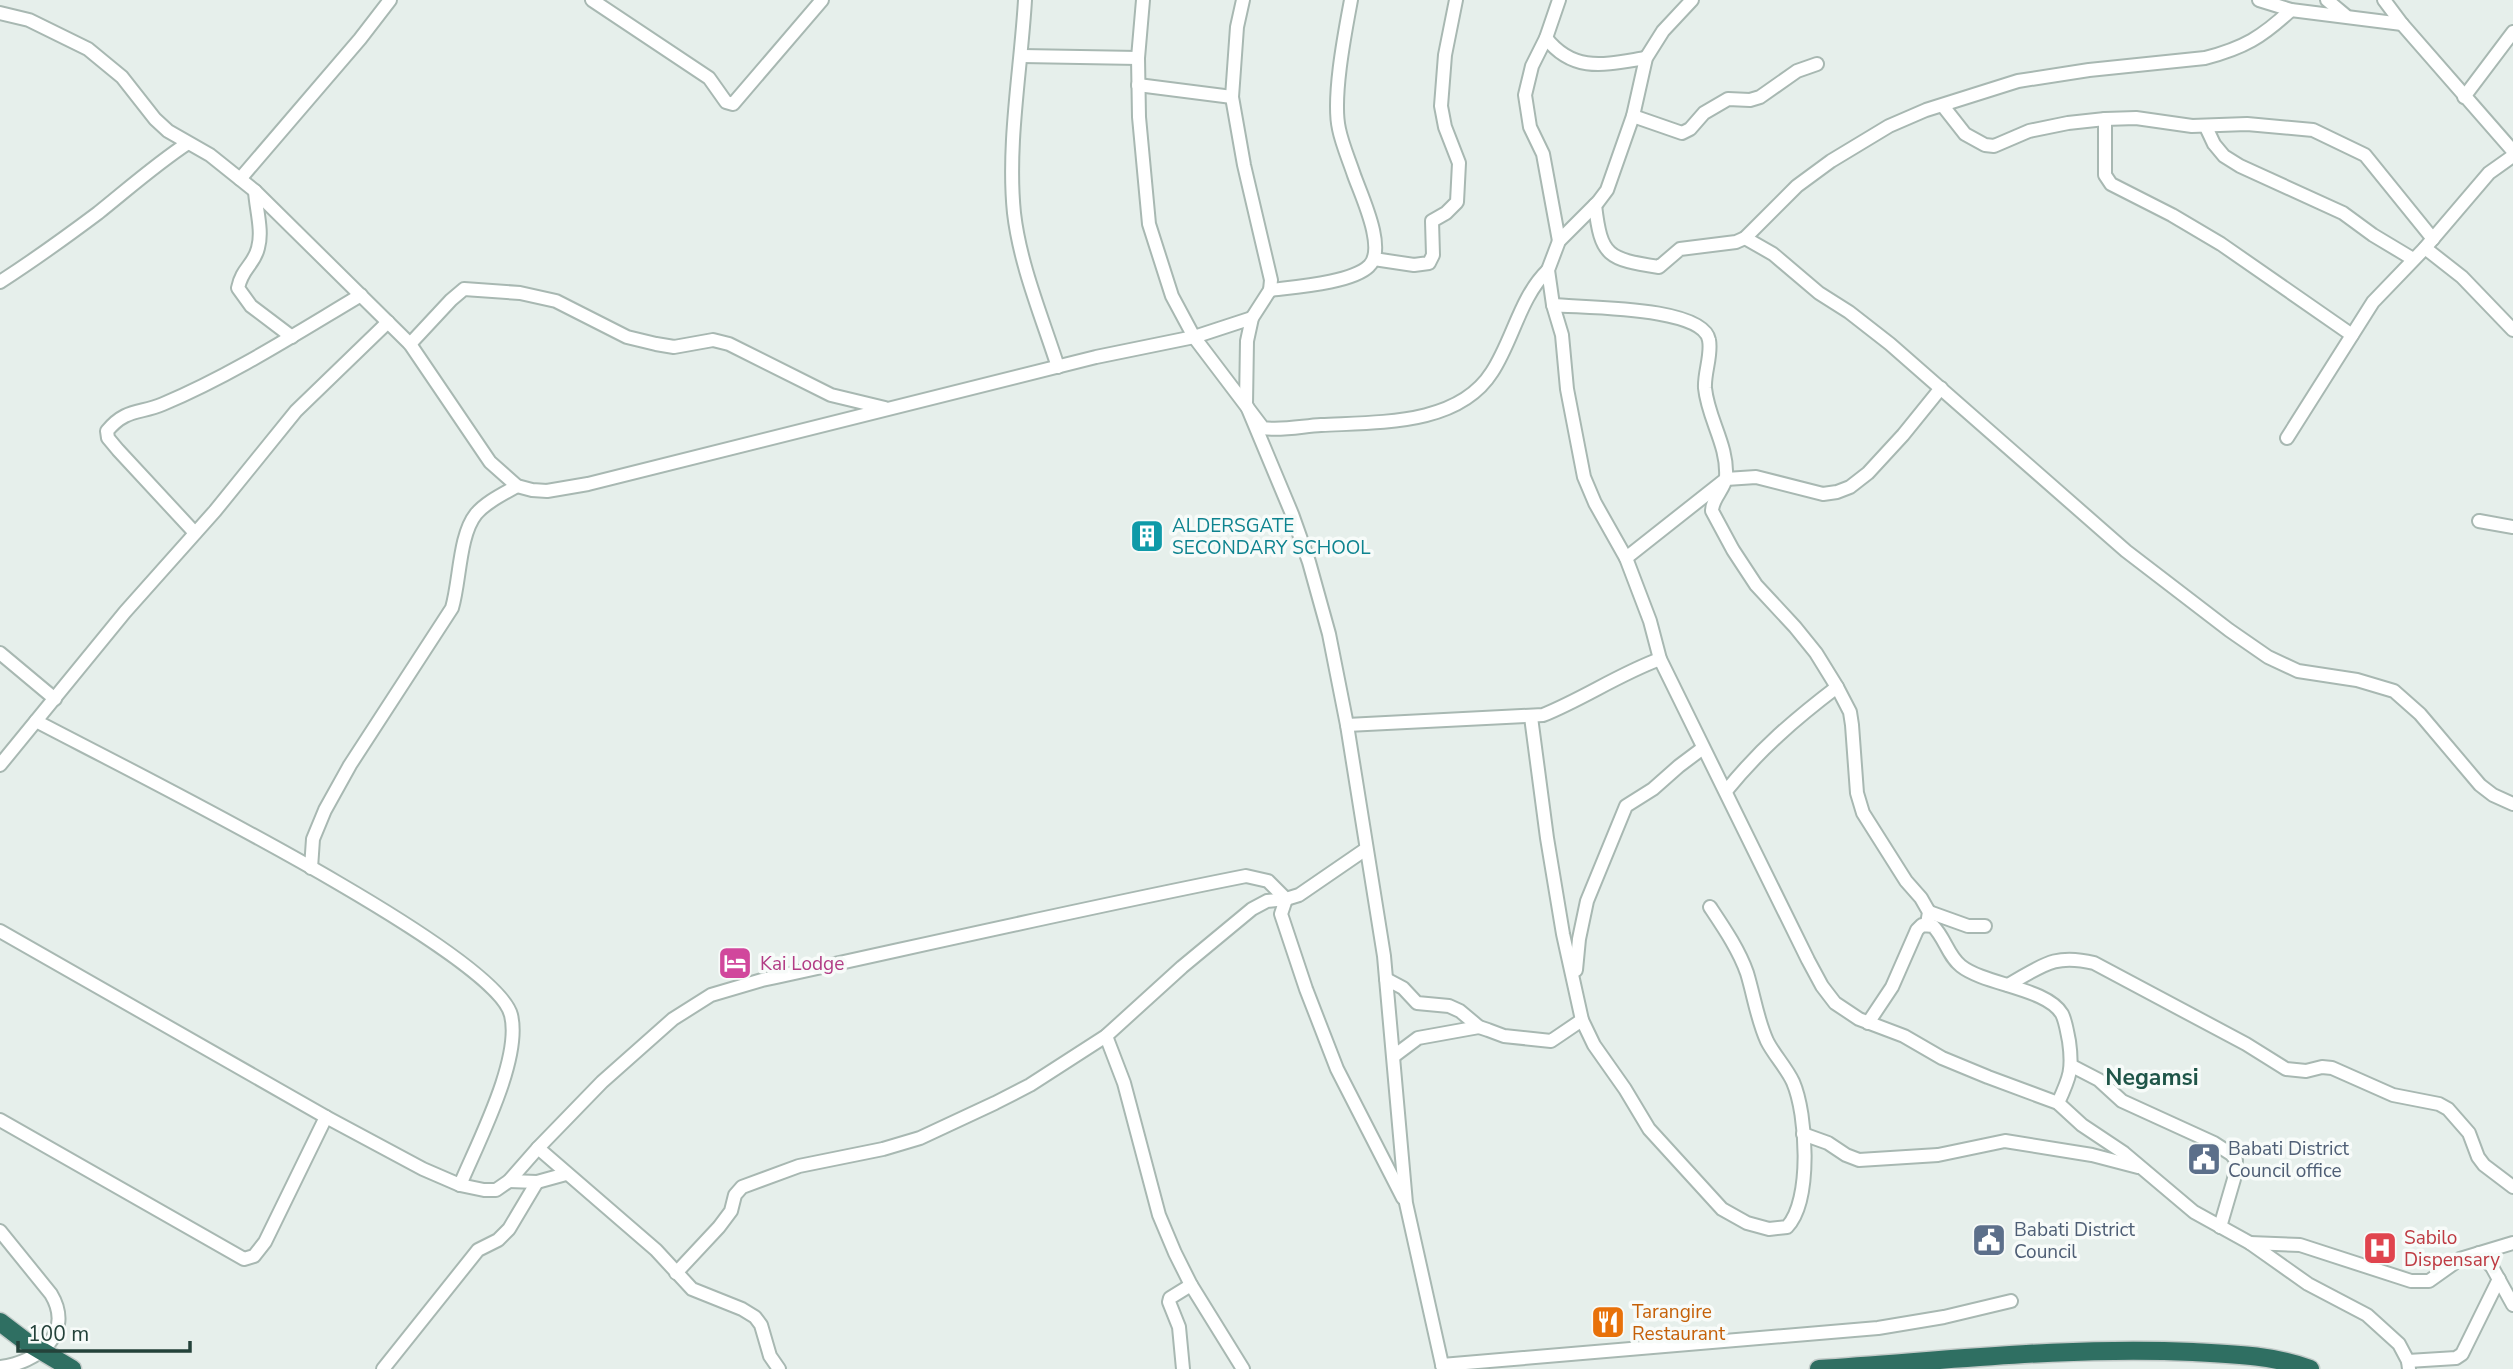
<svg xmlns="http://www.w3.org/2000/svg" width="2513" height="1369" viewBox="0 0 2513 1369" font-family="'Nunito Sans',sans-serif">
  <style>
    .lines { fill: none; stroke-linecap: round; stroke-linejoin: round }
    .minor-casing { stroke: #a8b8b2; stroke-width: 16 }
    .highway-casing { stroke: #c2cac8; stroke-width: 21 }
    .minor { stroke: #fff; stroke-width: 12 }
    .highway { stroke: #2f6f62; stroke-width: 18 }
    .labels { text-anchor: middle; stroke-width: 7; stroke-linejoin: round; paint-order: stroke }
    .culture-label { font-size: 19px; fill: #0d838f; stroke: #f7fbf9; text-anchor: start }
    .hotel-label { font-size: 19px; fill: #b23c85; stroke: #f7fbf9; text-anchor: start }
    .service-label { font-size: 19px; fill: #4e5e75; stroke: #f7fbf9; text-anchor: start }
    .health-label { font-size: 19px; fill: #be3a42; stroke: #f7fbf9; text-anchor: start }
    .food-label { font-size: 19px; fill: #c56008; stroke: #f7fbf9; text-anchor: start }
    .quarter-label { font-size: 23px; font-weight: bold; fill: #1f5548; stroke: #f7fbf9 }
  </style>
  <rect width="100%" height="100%" fill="#e6efeb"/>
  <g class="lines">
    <g class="minor-casing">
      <g id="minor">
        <polyline points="592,0 709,78 726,102 733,104 822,0"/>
        <path d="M1025 0C1021 69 1007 144 1014 213 1020 265 1042 317 1058 367"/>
        <path d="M1143 0 1138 58 1139 117 1149 224 1172 296 1194 337 1263 428C1281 431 1303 426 1321 425 1377 422 1458 426 1492 372 1513 340 1520 297 1548 270"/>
        <polyline points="1243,0 1237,27 1232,97 1244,165 1271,280 1270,290 1252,318 1247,341 1246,404 1292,514 1309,562 1329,634 1347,725 1384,956 1406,1203 1443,1369"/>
        <polyline points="1692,0 1663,31 1646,58 1633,116 1607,190 1598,202 1559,241 1548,270 1553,305 1562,335 1567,389 1584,477 1595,503 1626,558 1650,621 1660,659 1808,960 1822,986 1835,1003 1859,1019 1904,1036 1942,1058 1988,1077 2058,1103 2082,1125 2124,1153 2194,1212 2250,1243 2308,1284 2367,1315 2399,1344 2408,1361 2409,1369"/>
        <polyline points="2259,0 2291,10 2402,24"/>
        <polyline points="2327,0 2345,15"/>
        <polyline points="2384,0 2402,24 2513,151"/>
        <polyline points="0,13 29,20 88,49 122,77 155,119 168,131 210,155 255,191 410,344 490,462 517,486 532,490 547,491 588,484 1096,357 1194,337 1252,318"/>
        <path d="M1546 38C1574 74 1607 64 1646 58"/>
        <polyline points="1022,56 1138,58"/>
        <polyline points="1138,85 1232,97"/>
        <polyline points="2464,97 2513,32"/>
        <polyline points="1943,106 1965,134 1985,145 1994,146 2029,131 2068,123 2105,119 2136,118 2192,126 2247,124 2313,130 2365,155 2433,239"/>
        <polyline points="1633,116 1682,133 1690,129 1704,113 1728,99 1750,100 1760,97 1797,71 1817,64"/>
        <polyline points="2105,119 2105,175 2111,184 2172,215 2221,244 2352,335"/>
        <polyline points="2206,127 2214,144 2224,156 2240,166 2343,213 2373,235 2413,259"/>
        <polyline points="240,179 360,39 390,0"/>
        <path d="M255 191C256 209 263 231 258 248 254 265 242 268 238 288L251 306 292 337"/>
        <path d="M1595 205C1601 257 1608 259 1659 267L1680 249 1736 242 1745 238 1797 186 1831 161 1889 126 1926 110 2018 81 2089 70 2205 58C2244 48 2262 37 2291 10"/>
        <polyline points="1745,238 1773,254 1819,293 1849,312 1890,344 2126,551 2229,630 2268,657 2298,671 2357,680 2394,691 2420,714 2480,785 2493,795 2513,804"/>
        <polyline points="1559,241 1543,154 1530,127 1525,95 1532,66 1546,38 1559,0"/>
        <polyline points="2425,248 2462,277 2513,330"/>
        <polyline points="1374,259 1414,265 1429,263 1433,255 1432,221 1446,213 1457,202 1459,163 1445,127 1441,106 1445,55 1456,0"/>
        <path d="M0 282C34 260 66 237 98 213 128 189 156 164 188 143"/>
        <path d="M1270 290C1293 287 1352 283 1369 266 1387 249 1361 195 1354 175 1349 160 1342 144 1339 129 1332 98 1345 32 1351 0"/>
        <path d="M1553 305C1583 308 1703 306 1709 340 1712 355 1704 373 1705 388 1708 419 1728 445 1726 477 1725 489 1712 498 1712 511L1733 550 1756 585 1795 627 1816 653 1837 687 1850 712 1852 725 1857 793 1863 813 1906 881 1921 898 1929 912 1927 924"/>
        <polyline points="410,344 451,300 464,289 520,293 556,301 627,337 656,344 674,347 713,340 729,344 831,395 885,408"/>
        <polyline points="2287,438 2373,302 2425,248 2489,173 2513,156"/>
        <polyline points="2479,521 2513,527"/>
        <path d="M195 533 118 450 108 438 107 431C126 408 140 414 163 404 232 375 297 333 361 295"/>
        <polyline points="1626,558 1726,479 1756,477 1823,494 1837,492 1850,487 1868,473 1903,435 1941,388"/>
        <polyline points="0,653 55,699"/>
        <path d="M1531 717 1547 838 1563 934 1582 1020 1594 1045 1625 1089 1649 1129 1722 1209 1747 1223 1769 1229 1787 1227C1812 1201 1807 1114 1793 1082 1786 1067 1774 1055 1767 1041 1757 1019 1754 996 1747 973 1739 950 1724 928 1710 907"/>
        <path d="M36 721C111 761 495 950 511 1015 522 1059 477 1144 460 1185"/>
        <path d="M1347 725 1543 715C1583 699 1619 674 1660 659"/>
        <polyline points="0,765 125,612 215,511 296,411 388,322"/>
        <path d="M1726 791C1760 749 1795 719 1837 687"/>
        <path d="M311 868 313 839 325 810 350 765 452 608C460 581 459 535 476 514 486 502 503 494 517 486"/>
        <polyline points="1286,899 1281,914 1306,989 1337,1069 1403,1198"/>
        <polyline points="1929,912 1968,926 1985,926"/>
        <path d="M0 931 326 1117 423 1169 460 1185 484 1190H496L509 1181 538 1148 602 1082 673 1019 711 995 762 980C923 945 1084 908 1246 876L1268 881 1286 899 1299 895 1366 849"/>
        <polyline points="1576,970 1579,939 1587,901 1626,806 1653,789 1679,766 1703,748"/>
        <polyline points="1386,979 1403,988 1417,1003 1449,1006 1460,1011 1479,1027 1488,1030 1504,1036 1551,1041 1582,1020"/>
        <path d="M2008 985C2042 966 2054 953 2094 963L2246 1044 2286 1069 2306 1071 2322 1067 2332 1068 2393 1095 2439 1104 2448 1109 2469 1133 2478 1157 2484 1165 2513 1187"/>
        <path d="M1868 1023 1892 987 1917 930 1922 925 1933 926C1945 938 1948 956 1961 966 1985 985 2047 988 2062 1014 2066 1022 2067 1032 2069 1041 2073 1069 2070 1077 2058 1103"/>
        <polyline points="1106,1036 1124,1083 1159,1215 1175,1253 1191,1285 1243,1369"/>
        <polyline points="1394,1056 1418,1038 1479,1027"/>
        <polyline points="2072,1066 2099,1080 2122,1101 2214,1143 2231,1154 2236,1160 2234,1179 2220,1227"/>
        <polyline points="0,1120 244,1259 254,1256 265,1242 326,1117"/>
        <polyline points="1803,1134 1828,1143 1846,1155 1859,1160 1938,1155 2005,1141 2092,1155 2138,1167"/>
        <polyline points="538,1148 656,1250 692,1289 742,1309 755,1317 761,1325 770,1356 779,1369"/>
        <polyline points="509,1181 537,1182 566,1174"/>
        <path d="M0 1231 51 1294C75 1334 37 1363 0 1367"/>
        <polyline points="2250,1243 2300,1245 2411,1281 2429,1281 2460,1259 2513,1243"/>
        <polyline points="2479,1253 2492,1267 2513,1305"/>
        <polyline points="676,1273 719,1227 731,1211 735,1195 742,1187 799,1166 883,1149 920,1138 995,1103 1030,1085 1106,1036 1182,967 1252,909 1267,901 1286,899"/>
        <polyline points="2408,1361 2456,1358 2462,1354 2499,1279"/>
        <polyline points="1442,1365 1878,1328 1944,1317 2011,1301"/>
        <polyline points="383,1369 478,1250 498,1240 509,1229 537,1182"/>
        <polyline points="1183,1369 1179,1327 1169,1302 1170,1298 1191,1285"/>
      </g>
    </g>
    <g class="highway-casing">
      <g id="highway">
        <polyline points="0,1322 25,1341 72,1369"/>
        <path d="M1819 1369C1943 1361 2068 1346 2193 1352 2232 1354 2272 1355 2310 1369"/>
      </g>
    </g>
    <use href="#minor" class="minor"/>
    <use href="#highway" class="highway"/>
  </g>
  <defs>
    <g id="building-square" transform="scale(1.75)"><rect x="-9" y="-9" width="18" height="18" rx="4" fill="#0f9aa8" stroke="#f7fbf9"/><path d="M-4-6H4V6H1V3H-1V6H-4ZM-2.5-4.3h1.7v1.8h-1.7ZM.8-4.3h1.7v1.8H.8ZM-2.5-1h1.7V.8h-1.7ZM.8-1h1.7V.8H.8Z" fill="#fff"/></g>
    <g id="hotel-square" transform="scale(1.75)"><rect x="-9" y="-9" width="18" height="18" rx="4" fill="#d1479c" stroke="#f7fbf9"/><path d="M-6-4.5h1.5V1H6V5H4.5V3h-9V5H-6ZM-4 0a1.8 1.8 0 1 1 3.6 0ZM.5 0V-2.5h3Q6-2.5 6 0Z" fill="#fff"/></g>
    <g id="civic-square" transform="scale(1.75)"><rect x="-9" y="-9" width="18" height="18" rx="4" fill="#5c6f8a" stroke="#f7fbf9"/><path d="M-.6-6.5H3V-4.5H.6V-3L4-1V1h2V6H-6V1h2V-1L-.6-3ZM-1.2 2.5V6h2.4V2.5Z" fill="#fff"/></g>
    <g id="hospital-square" transform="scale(1.75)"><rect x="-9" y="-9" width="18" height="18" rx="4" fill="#e0444e" stroke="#f7fbf9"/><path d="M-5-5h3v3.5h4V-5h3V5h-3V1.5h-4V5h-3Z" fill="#fff"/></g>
    <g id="restaurant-square" transform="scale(1.75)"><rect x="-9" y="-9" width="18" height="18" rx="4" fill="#e8710a" stroke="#f7fbf9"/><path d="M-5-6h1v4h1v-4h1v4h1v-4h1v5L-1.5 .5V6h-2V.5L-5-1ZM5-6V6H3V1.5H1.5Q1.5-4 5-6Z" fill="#fff"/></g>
  </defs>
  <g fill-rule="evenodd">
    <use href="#building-square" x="1147" y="536"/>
    <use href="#hotel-square" x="735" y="963"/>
    <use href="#civic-square" x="2204" y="1159"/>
    <use href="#civic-square" x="1989" y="1240"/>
    <use href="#hospital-square" x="2380" y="1248"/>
    <use href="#restaurant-square" x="1608" y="1322"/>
  </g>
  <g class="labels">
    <g class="culture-label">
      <text x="1172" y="532">ALDERSGATE<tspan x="1172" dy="22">SECONDARY SCHOOL</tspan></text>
    </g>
    <g class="hotel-label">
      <text x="760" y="970">Kai Lodge</text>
    </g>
    <g class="service-label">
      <text x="2228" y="1155">Babati District<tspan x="2228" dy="22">Council office</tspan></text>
      <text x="2014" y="1236">Babati District<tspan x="2014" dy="22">Council</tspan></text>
    </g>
    <g class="health-label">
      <text x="2404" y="1244">Sabilo<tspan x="2404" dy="22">Dispensary</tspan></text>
    </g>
    <g class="food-label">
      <text x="1632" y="1318">Tarangire<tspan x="1632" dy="22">Restaurant</tspan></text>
    </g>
    <g class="quarter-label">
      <text x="2152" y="1085">Negamsi</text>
    </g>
  </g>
  <path d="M18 1341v10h172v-10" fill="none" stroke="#24423a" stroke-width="3.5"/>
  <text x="28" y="1341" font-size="21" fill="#24423a" stroke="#f7fbf9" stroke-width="5" paint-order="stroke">100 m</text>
</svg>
